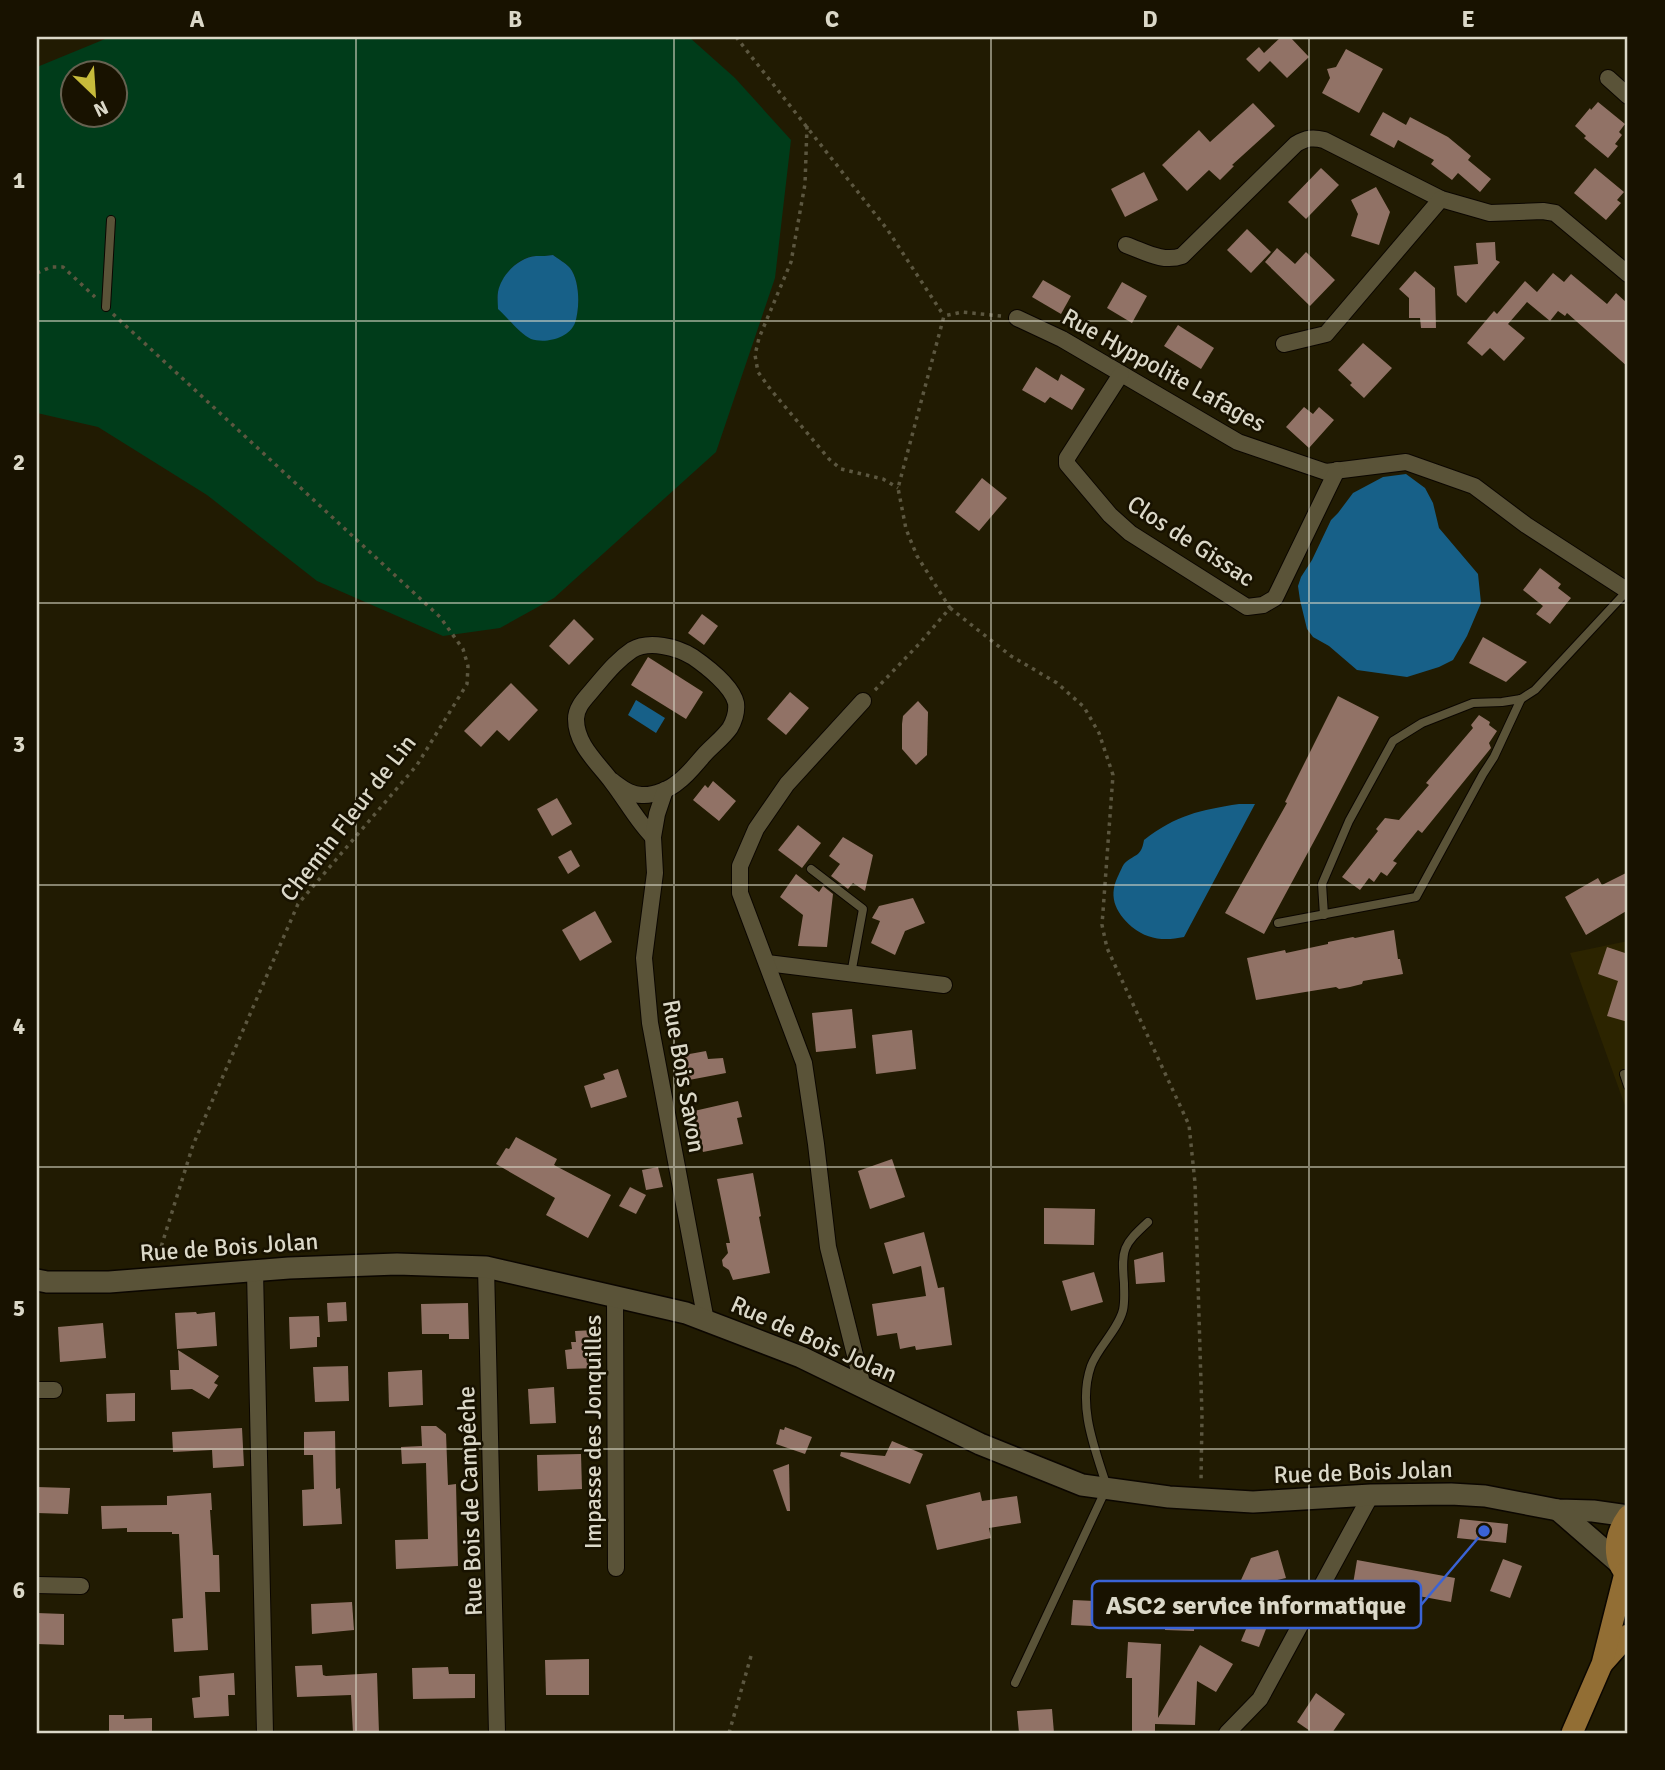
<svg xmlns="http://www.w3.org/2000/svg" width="1665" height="1770" font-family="Signika,sans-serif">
  <rect width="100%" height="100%" fill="#211b02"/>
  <path fill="#2c2400" d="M 1628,941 L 1628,1114 L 1570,953 Z"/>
  <path fill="#003c1a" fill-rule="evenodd" d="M 110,37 L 689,37 L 735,78 L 791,140 L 775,278 L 716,452 L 554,598 L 500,628 L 443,636 L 317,581 L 207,495 L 98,427 L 37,413 L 37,67 ZM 74,74 L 116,74 L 116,116 L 74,116 ZM 553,255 C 558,259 566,263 570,268 C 580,281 580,308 575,322 C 569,337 545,344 531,338 C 521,335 507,317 499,309 C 498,304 497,297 498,292 C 502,275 518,257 536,256 C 542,256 547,256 553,255 Z"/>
  <g fill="#176088">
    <path d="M 553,255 C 558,259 566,263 570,268 C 580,281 580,308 575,323 C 569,338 546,344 531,339 C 521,335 507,317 498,309 C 498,304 497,297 498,292 C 501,275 519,257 536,256 C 542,256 547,256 553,255 Z"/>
    <path d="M 1406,474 L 1425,488 L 1433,503 L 1439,528 L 1478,574 L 1481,603 L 1467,636 L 1453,660 L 1439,667 L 1407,677 L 1357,670 L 1329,646 L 1313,637 L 1307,629 L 1300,600 L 1298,586 L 1301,577 L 1312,560 L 1331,520 L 1338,513 L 1353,493 L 1383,477 Z"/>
    <path d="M 636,700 L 665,718 L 656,733 L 628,715 Z"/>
    <path d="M 1239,804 L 1255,804 L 1184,937 C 1165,941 1148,940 1132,927 C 1114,911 1108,895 1119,874 C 1120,872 1123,865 1124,864 C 1135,853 1141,858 1144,840 C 1176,815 1200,810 1239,804 Z"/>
  </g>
  <g fill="#917266">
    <path d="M 1281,37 L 1290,37 L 1309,57 L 1287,78 L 1270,61 L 1259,72 L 1246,59 L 1259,47 L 1264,53 Z"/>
    <path d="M 1346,49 L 1383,69 L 1359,113 L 1322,93 L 1330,78 L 1327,69 L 1336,67 Z"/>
    <path d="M 1598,102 L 1625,124 L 1619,132 L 1622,135 L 1615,144 L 1618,146 L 1608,158 L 1584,138 L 1586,136 L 1575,126 L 1590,108 L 1591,110 Z"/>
    <path d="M 1253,103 L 1275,126 L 1232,165 L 1234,166 L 1220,180 L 1209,170 L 1187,191 L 1162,165 L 1199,130 L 1210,142 Z"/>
    <path d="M 1383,112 L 1406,125 L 1410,117 L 1448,137 L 1471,156 L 1468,160 L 1491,179 L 1480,192 L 1458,173 L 1452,180 L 1431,164 L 1434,160 L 1398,140 L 1394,148 L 1370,135 Z"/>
    <path d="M 1321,168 L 1339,185 L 1306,219 L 1288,202 Z"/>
    <path d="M 1595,168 L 1624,192 L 1617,200 L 1621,203 L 1606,220 L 1574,193 Z"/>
    <path d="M 1144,172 L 1158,200 L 1125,217 L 1111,189 Z"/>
    <path d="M 1376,187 L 1390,212 L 1379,245 L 1351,236 L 1358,214 L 1351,200 Z"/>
    <path d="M 1247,229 L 1271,252 L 1251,273 L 1227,250 Z"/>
    <path d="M 1495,242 L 1496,260 L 1500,262 L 1466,303 L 1457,295 L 1454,266 L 1478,264 L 1476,243 Z"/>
    <path d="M 1277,248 L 1295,264 L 1306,252 L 1335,280 L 1310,306 L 1265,262 Z"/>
    <path d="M 1415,271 L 1435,288 L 1436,328 L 1421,328 L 1420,318 L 1409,318 L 1409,298 L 1399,289 Z"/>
    <path d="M 1553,273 L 1564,282 L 1571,274 L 1607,304 L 1616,293 L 1628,304 L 1628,367 L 1567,313 L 1565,316 L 1558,311 L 1550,321 L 1527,302 L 1508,324 L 1525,338 L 1504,361 L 1490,348 L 1482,356 L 1467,343 L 1494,311 L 1497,314 L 1525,281 L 1537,292 Z"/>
    <path d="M 1043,280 L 1071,296 L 1061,314 L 1032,297 Z"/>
    <path d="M 1122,282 L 1147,296 L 1132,323 L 1107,308 Z"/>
    <path d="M 1178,325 L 1214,348 L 1201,369 L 1164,346 Z"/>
    <path d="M 1363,343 L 1392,368 L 1364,398 L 1350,385 L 1352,383 L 1338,370 Z"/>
    <path d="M 1036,367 L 1058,381 L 1061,374 L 1085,389 L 1072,410 L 1050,397 L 1045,403 L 1022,390 Z"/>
    <path d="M 1304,407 L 1313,414 L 1319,407 L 1334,420 L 1309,448 L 1286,427 Z"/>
    <path d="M 982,478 L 1007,498 L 979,531 L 955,512 Z"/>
    <path d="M 1540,568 L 1561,584 L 1558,588 L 1571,598 L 1550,624 L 1536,614 L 1543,606 L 1523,590 Z"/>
    <path d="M 702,614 L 718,626 L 704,645 L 688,633 Z"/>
    <path d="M 574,619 L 594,639 L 569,665 L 549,646 Z"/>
    <path d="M 1483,637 L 1527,662 L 1506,682 L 1469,663 Z"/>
    <path d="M 648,657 L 703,692 L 686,719 L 631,685 Z"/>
    <path d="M 511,683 L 538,710 L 509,741 L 497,730 L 481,747 L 464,731 Z"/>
    <path d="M 790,692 L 809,708 L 786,735 L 767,719 Z"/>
    <path d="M 1338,696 L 1379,717 L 1319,832 L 1264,934 L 1225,913 L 1287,803 L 1285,802 Z"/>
    <path d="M 918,701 L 928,712 L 927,755 L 916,765 L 902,749 L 902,724 L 903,716 Z"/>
    <path d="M 1479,715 L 1490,722 L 1489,725 L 1497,731 L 1489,743 L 1491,748 L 1422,833 L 1418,830 L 1393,861 L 1397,863 L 1387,876 L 1381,872 L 1374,882 L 1369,878 L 1360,890 L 1342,877 L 1378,831 L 1376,829 L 1385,818 L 1399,820 L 1429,785 L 1426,783 L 1473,728 L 1471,725 Z"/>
    <path d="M 713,781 L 736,801 L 719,821 L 693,800 L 705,785 L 708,788 Z"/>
    <path d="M 557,798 L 572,824 L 552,836 L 537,809 Z"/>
    <path d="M 798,825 L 821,843 L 802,868 L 778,850 Z"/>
    <path d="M 843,837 L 873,855 L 865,891 L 853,883 L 848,889 L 831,876 L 840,864 L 829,856 Z"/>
    <path d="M 571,850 L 580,866 L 568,874 L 558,857 Z"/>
    <path d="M 1628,872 L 1628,910 L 1586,935 L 1565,897 L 1598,878 L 1602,885 Z"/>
    <path d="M 796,874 L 819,892 L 823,886 L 833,894 L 827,947 L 798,946 L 803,915 L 780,897 Z"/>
    <path d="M 913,898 L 925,923 L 905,931 L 895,955 L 871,943 L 880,921 L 872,918 L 879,906 Z"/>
    <path d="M 595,911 L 612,942 L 580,961 L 562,930 Z"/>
    <path d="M 1394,930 L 1398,959 L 1400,959 L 1403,974 L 1363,981 L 1362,984 L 1350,987 L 1339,989 L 1336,987 L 1256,1000 L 1247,958 L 1285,950 L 1286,953 L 1328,944 L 1328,942 L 1353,937 L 1355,938 Z"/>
    <path d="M 1607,947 L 1628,954 L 1628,1022 L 1607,1016 L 1618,981 L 1598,974 Z"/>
    <path d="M 852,1009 L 856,1048 L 816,1052 L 812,1013 Z"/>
    <path d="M 912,1030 L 916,1069 L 876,1074 L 872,1035 Z"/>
    <path d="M 706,1051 L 708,1059 L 723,1058 L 726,1073 L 689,1080 L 684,1055 Z"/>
    <path d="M 618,1069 L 627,1097 L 591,1108 L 584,1086 L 605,1079 L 603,1074 Z"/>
    <path d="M 738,1101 L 742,1117 L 737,1118 L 743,1144 L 703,1152 L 694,1111 Z"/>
    <path d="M 516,1137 L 557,1159 L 554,1165 L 611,1195 L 588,1238 L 546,1215 L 555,1198 L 496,1164 L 506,1148 L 509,1149 Z"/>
    <path d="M 892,1159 L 905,1197 L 870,1209 L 858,1171 Z"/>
    <path d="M 658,1167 L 663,1187 L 646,1190 L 642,1170 Z"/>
    <path d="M 753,1173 L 761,1216 L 759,1217 L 770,1273 L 733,1280 L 729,1270 L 723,1266 L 722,1260 L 728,1253 L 726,1243 L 730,1243 L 717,1179 Z"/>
    <path d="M 630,1187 L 646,1195 L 636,1214 L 619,1206 Z"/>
    <path d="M 1044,1208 L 1095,1209 L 1094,1245 L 1044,1244 Z"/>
    <path d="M 924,1232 L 938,1288 L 944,1287 L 952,1345 L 916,1350 L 915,1346 L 900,1349 L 897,1333 L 877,1336 L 872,1304 L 926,1296 L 921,1266 L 893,1274 L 884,1243 Z"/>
    <path d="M 1163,1252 L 1165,1282 L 1136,1284 L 1134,1260 Z"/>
    <path d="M 1094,1272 L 1103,1302 L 1071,1311 L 1062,1281 Z"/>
    <path d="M 346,1302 L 347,1321 L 328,1322 L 327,1303 Z"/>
    <path d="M 468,1303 L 469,1339 L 449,1339 L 449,1334 L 422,1334 L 421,1304 Z"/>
    <path d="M 196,1312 L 197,1314 L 215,1312 L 217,1346 L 177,1349 L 175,1313 Z"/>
    <path d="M 319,1316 L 320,1337 L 317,1337 L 317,1347 L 290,1349 L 289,1317 Z"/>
    <path d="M 103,1323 L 106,1358 L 60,1362 L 58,1327 Z"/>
    <path d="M 595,1330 L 597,1368 L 567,1369 L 565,1350 L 572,1349 L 571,1342 L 576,1342 L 575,1331 Z"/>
    <path d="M 178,1350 L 219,1376 L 214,1383 L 218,1385 L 209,1399 L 192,1389 L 171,1390 L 170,1370 L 179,1370 Z"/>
    <path d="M 348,1366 L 349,1401 L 315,1402 L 313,1367 Z"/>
    <path d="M 422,1370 L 423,1405 L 389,1407 L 388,1372 Z"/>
    <path d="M 554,1387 L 556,1423 L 530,1424 L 528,1389 Z"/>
    <path d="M 135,1393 L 135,1421 L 107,1422 L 106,1394 Z"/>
    <path d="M 421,1426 L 436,1426 L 446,1434 L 448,1485 L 456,1484 L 458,1566 L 396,1569 L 395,1540 L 428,1539 L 426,1463 L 402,1464 L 401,1447 L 422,1446 Z"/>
    <path d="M 785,1427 L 812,1437 L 805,1454 L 776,1444 L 780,1429 L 784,1430 Z"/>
    <path d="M 242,1428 L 244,1466 L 213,1468 L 212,1450 L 173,1452 L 172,1432 Z"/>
    <path d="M 335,1431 L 336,1489 L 340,1488 L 342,1524 L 303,1526 L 302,1490 L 314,1489 L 313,1455 L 304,1455 L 304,1432 Z"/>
    <path d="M 892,1441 L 923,1454 L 910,1484 L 840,1456 L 841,1452 L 885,1456 Z"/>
    <path d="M 581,1454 L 582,1489 L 538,1491 L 537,1455 Z"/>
    <path d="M 789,1464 L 790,1511 L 787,1511 L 773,1470 Z"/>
    <path d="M 37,1487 L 70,1488 L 68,1514 L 37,1513 Z"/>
    <path d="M 980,1492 L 982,1501 L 1017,1496 L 1021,1523 L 989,1528 L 991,1538 L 937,1550 L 926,1505 Z"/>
    <path d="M 211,1493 L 212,1510 L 210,1510 L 213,1555 L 219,1555 L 220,1592 L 205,1592 L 208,1650 L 174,1652 L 172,1619 L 183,1618 L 179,1534 L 172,1534 L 172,1532 L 127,1532 L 127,1528 L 102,1529 L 101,1506 L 167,1505 L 167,1496 Z"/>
    <path d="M 1460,1519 L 1508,1524 L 1506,1543 L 1457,1538 Z"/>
    <path d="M 1278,1550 L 1286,1578 L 1273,1581 L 1269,1593 L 1271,1600 L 1244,1611 L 1236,1591 L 1251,1558 Z"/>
    <path d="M 1503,1559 L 1522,1566 L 1510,1598 L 1490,1591 Z"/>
    <path d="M 1357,1560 L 1455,1578 L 1451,1602 L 1353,1584 Z"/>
    <path d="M 1166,1594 L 1195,1595 L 1194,1631 L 1165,1630 Z"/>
    <path d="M 1073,1600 L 1137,1603 L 1135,1628 L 1071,1625 Z"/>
    <path d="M 352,1602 L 354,1630 L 312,1634 L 311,1604 Z"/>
    <path d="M 37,1613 L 64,1614 L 64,1645 L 37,1644 Z"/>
    <path d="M 1249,1622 L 1266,1629 L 1259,1647 L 1241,1641 Z"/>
    <path d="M 1128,1642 L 1161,1644 L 1158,1718 L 1200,1645 L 1233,1664 L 1216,1692 L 1197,1681 L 1195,1725 L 1155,1724 L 1155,1733 L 1132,1733 L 1132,1678 L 1126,1678 Z"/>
    <path d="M 589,1659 L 589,1695 L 546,1695 L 545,1660 Z"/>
    <path d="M 322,1665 L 323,1675 L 326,1676 L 377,1673 L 379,1733 L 353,1733 L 351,1695 L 297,1697 L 295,1666 Z"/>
    <path d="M 448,1667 L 449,1674 L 475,1674 L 475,1698 L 413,1699 L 412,1668 Z"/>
    <path d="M 234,1673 L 235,1695 L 228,1695 L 229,1716 L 194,1718 L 192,1698 L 200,1697 L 199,1676 Z"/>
    <path d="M 1316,1693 L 1345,1714 L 1332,1733 L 1313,1733 L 1297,1722 Z"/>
    <path d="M 1052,1709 L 1054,1733 L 1019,1733 L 1017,1711 Z"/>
    <path d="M 109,1715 L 124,1715 L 124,1719 L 152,1718 L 152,1733 L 109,1733 Z"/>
  </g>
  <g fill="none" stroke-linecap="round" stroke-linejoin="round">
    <defs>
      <g id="lane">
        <path d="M 106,307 L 111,220"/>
        <path d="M 811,869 L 863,909 L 851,974"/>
        <path d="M 1324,915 L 1322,884 L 1349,821 L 1393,741 L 1422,723 L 1473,703 L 1502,702 L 1521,699 L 1535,690 L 1628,590"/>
        <path d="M 1278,923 L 1416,897 L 1483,774 L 1494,757 L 1521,699"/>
        <path d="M 1624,1074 L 1628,1086"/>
        <path d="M 1015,1683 L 1107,1487 C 1095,1449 1077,1406 1091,1366 C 1098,1347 1118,1330 1123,1310 C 1125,1301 1124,1292 1124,1283 C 1121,1249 1123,1245 1148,1222"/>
      </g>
      <g id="street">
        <path d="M 1608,78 L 1628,96"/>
        <path d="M 1126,245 C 1144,251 1162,263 1182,256 L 1296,144 C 1306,138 1313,137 1324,140 L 1441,199 L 1490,213 L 1543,211 L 1555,213 L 1628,274"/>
        <path d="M 1017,318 L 1062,339 L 1238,442 L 1326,472 L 1406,462 L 1474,486 L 1526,525 L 1628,591"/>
        <path d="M 1284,344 L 1326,334 L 1441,199"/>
        <path d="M 1121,374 L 1067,458 L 1067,464 L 1110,515 L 1130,533 L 1247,607 L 1263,605 L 1275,598 L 1337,470"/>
        <path d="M 611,780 C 622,788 631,796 644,795 C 655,795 670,789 678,782 C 688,775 696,764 704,755 C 712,746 723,738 730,728 C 734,721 737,711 736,703 C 732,686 706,666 693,657 C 677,647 649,640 632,650 C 617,660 606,674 594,688 C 587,697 576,706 576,719 C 576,745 598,763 612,782 C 626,800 637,821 653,837"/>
        <path d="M 665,790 L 657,814 L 653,837 L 655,873 L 644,958 L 650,1023 L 706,1321"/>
        <path d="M 767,963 L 944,985"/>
        <path d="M 486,1267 L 497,1733"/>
        <path d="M 255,1271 L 265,1733"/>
        <path d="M 615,1297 L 616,1568"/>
        <path d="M 863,1387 L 828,1247 L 816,1144 L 804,1063 L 740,893 L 740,866 L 756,829 L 787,784 L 863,701"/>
        <path d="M 37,1390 L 54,1390"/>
        <path d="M 37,1585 L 81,1586"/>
        <path d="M 1227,1733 L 1260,1699 L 1371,1495"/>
      </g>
      <g id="secondary">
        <path d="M 37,1280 L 47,1282 L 109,1282 L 289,1268 L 397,1264 L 486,1267 L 686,1313 L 801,1357 L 980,1444 L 1082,1485 L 1169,1497 L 1253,1502 L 1371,1495 L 1451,1494 L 1485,1496 L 1558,1510 L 1593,1511 L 1628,1516"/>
        <path d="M 1558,1510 L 1619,1563"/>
      </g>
      <g id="primary">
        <path d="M 1628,1516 C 1614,1535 1611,1559 1628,1576"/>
        <path d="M 1603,1663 L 1628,1635"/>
        <path d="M 1572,1733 L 1602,1664 L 1625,1573"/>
      </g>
    </defs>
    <use href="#lane" stroke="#0b0600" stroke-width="10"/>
    <use href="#street" stroke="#0b0600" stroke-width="18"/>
    <use href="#secondary" stroke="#0b0600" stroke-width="24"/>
    <use href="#primary" stroke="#0b0600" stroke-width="24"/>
    <g stroke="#5c5740" stroke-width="3.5" stroke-dasharray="3.5 5" stroke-linecap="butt">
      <path d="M 736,37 L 887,229 L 944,316"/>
      <path d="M 807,126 L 805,184 L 791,262 L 759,338 L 755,355 L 758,372 L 771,390 L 829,459 L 841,469 L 883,479 L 898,488"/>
      <path d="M 37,273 L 51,267 L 63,267 L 95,297"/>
      <path d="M 113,314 L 440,617 L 463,649 L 468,666 L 467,684 L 417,765 L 298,904 L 193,1145 L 157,1260"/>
      <path d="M 950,608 L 1011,656 L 1057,683 L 1084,707 L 1099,733 L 1113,775 L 1102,925 L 1107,948 L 1189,1125 L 1195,1183 L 1202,1416 L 1201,1481"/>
      <path d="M 875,690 L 919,644 L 950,608 L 917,556 L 906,529 L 898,488 L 944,316 L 962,312 L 1001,316"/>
      <path d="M 729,1733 L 751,1656"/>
    </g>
    <use href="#lane" stroke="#5a5338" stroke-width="8"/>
    <use href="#street" stroke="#5a5338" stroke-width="16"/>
    <use href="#secondary" stroke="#5a5338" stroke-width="21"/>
    <use href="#primary" stroke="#926e34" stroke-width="21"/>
  </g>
  <path fill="none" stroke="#dbd8c8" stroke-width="2" stroke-opacity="0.55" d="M 356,37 L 356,1733M 674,37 L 674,1733M 991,37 L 991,1733M 1309,37 L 1309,1733M 37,321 L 1628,321M 37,603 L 1628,603M 37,885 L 1628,885M 37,1167 L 1628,1167M 37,1449 L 1628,1449"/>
  <g text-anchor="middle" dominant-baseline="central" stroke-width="5" stroke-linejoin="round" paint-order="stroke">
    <g font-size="24" fill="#dbd8c8" stroke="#181200">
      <text transform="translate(1164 370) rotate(29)">Rue Hyppolite Lafages</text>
      <text transform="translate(1191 541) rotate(33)">Clos de Gissac</text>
      <text transform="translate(348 818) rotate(-52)">Chemin Fleur de Lin</text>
      <text transform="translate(684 1076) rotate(80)">Rue Bois Savon</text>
      <text transform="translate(229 1247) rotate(-4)">Rue de Bois Jolan</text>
      <text transform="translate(814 1339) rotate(24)">Rue de Bois Jolan</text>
      <text transform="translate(593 1432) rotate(-90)">Impasse des Jonquilles</text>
      <text transform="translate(1363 1472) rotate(-2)">Rue de Bois Jolan</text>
      <text transform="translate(470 1501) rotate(-92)">Rue Bois de Campêche</text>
    </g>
  </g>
  <path fill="none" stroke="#3a63d6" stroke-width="2.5" d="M1484 1531L1421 1605"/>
  <circle fill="#3a63d6" stroke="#181200" stroke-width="2.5" cx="1484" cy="1531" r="7"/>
  <rect fill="#181200" stroke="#3a63d6" stroke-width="2.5" x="1092" y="1581" width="329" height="47" rx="7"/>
  <g font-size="26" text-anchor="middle" font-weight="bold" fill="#dbd8c8">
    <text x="1256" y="1614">ASC2 service informatique</text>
  </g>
  <rect width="1665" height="1770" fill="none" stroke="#181200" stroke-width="77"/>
  <g transform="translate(94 94) rotate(155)"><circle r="33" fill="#181200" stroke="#666150" stroke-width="2"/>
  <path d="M0-5L12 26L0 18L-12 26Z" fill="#c7bb3b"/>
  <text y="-10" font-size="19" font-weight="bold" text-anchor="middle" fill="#dbd8c8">N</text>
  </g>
  <rect x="38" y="38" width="1588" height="1694" fill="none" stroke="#dbd8c8" stroke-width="2.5"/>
  <g font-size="23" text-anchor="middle" font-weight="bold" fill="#dbd8c8">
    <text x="197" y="27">A</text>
    <text x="515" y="27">B</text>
    <text x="832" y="27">C</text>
    <text x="1150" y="27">D</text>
    <text x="1468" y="27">E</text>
    <text x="19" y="188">1</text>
    <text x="19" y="470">2</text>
    <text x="19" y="752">3</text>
    <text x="19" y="1034">4</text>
    <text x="19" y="1316">5</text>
    <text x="19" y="1598">6</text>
  </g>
</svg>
